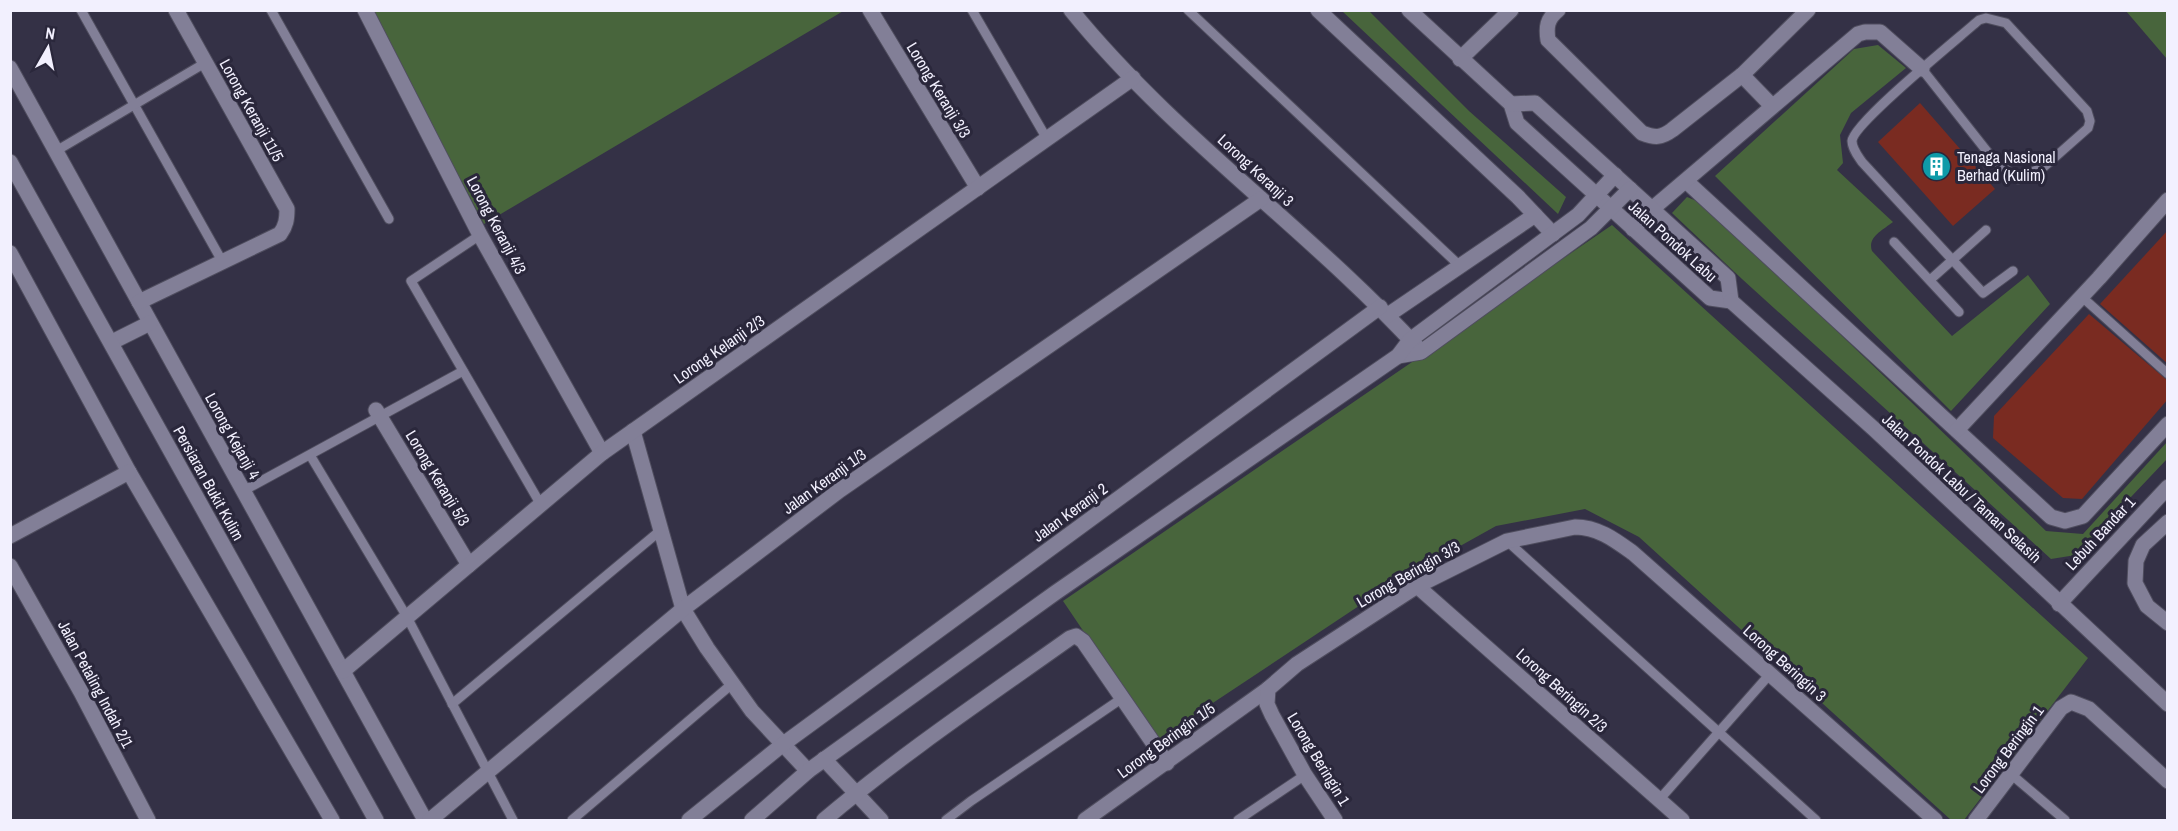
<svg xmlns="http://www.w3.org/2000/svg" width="2178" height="831" font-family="'Archivo Narrow',sans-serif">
  <rect width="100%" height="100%" fill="#343146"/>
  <g fill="#48653c">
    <path d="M 845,10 L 484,224 L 371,11 Z"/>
    <path d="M 1342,11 L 1369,11 L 1469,111 L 1566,197 L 1558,214 Z"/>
    <path d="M 2126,11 L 2167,11 L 2167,59 Z"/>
    <path d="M 1878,45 L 1906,68 L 1851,113 L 1840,135 L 1843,163 L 1837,170 L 1893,222 C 1883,230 1867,237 1872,251 L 1952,336 L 2028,275 L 2050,304 L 1951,411 L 1715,176 L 1854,49 Z"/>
    <path d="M 1687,197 L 1704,204 L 2046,531 L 2083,534 L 2167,442 L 2167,459 L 2076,555 L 2051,559 L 1742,279 L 1672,213 Z"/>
    <path d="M 1612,225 L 2088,658 L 1964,820 L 1951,820 L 1639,537 L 1585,509 L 1496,526 L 1392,584 L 1157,740 L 1063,601 Z"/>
  </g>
  <g fill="#7a2b21">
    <path d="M 1920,103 L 1995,189 L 1953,226 L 1878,142 Z"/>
    <path d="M 2168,230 L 2168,364 L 2100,304 Z"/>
    <path d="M 2089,314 L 2168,381 L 2168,399 L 2082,499 L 2063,498 L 1993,438 L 1994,416 Z"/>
  </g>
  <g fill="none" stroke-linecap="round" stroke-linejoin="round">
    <defs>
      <g id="lane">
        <path d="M 81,10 L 222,261"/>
        <path d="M 271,10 L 389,219"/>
        <path d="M 972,10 L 1047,139"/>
        <path d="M 1188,10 L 1460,266"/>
        <path d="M 1922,69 L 1993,159 L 2018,179 L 2045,166 L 2088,128 L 2090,121 L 2087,111 L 2006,23 L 1986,18 L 1979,20 C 1960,37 1853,123 1852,141 C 1852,149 1858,156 1862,162 L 1983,293 L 2013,271"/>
        <path d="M 56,151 L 205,63"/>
        <path d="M 480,235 L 411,281 L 541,505"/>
        <path d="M 1894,242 L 1959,312"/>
        <path d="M 1930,280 L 1986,230"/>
        <path d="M 2082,297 L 2168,374"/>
        <path d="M 310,455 L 407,617 L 513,820"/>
        <path d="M 243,491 L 463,371"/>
        <path d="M 1507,541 L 1816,820"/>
        <path d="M 452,704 L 661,530"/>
        <path d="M 2012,775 L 2065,820"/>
        <path d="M 1659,800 L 1770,674"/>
        <path d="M 572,820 L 732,684"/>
        <path d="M 946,820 L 971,801 L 1121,699"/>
        <path d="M 1238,820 L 1305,775"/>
      </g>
      <g id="street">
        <path d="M 365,10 L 480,235 L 602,453"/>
        <path d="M 870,10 L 978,188"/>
        <path d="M 1071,10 C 1173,136 1310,230 1419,349"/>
        <path d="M 1318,10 L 1518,197 L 1553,234"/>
        <path d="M 1558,10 C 1547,19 1546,27 1548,40 L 1642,133 C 1655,138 1661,138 1672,130 L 1742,75 L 1808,10"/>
        <path d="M 1460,59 L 1511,10"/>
        <path d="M 10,68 L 425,820"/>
        <path d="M 1742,75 L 1772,106"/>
        <path d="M 1686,181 L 2051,517 L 2065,521 L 2083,516 L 2168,424"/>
        <path d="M 1633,229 L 1652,209 L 1858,34 L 1865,32 L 1880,32 L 1922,69"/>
        <path d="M 10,253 L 129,472 L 332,820"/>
        <path d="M 139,302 L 280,234 C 286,226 287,219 287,209 L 176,10"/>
        <path d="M 1388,315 L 1535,215"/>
        <path d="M 112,342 L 150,323"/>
        <path d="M 376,410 L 469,565"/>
        <path d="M 1957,430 L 2099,278 L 2168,200"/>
        <path d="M 633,431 L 683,609 L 707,648 L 752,711 L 808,771"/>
        <path d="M 2168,522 L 2143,545 L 2136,561 L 2135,583 L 2147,606 L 2168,623"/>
        <path d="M 10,536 L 129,472"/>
        <path d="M 10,566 L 81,692 L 148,820"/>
        <path d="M 1417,586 L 1682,820"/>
        <path d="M 2059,604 L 2168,487"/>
        <path d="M 343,671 L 602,453 L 1133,78"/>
        <path d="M 824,759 L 881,820"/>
        <path d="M 430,820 L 683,609 L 840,490 L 1261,199"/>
        <path d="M 689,820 L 782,745 L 1380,307"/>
        <path d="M 824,820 C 902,754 987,697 1070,638 L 1076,636 L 1083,641 L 1167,763"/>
        <path d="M 1085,820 L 1268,689"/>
        <path d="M 1335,820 L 1305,775 L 1272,715 L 1267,704 L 1268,689 L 1297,664 L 1417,586 L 1507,541 L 1575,527 C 1598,527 1615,540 1633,553 L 1935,820"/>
        <path d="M 1976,820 L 2061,708 L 2071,702 L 2089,709 L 2168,781"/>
      </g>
      <g id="secondary">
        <path d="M 1409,10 L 1511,104 L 1517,123 L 1710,298 L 1731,301"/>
        <path d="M 1511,104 L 1535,103 L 1728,278 L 1731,301"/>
        <path d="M 10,162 L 376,820"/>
        <path d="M 1731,301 L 1874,429 L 2168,704"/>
        <path d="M 1398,356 L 1421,352 L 1591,228 L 1630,189"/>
        <path d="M 752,820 L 808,771 L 1055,593 L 1398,356 L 1410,340 L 1578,215 L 1615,175"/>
      </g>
    </defs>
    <use href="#lane" stroke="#4f4d5e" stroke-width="11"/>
    <use href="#street" stroke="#4f4d5e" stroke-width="17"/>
    <use href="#secondary" stroke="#4f4d5e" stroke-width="17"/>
    <use href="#lane" stroke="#827f97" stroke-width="9"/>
    <use href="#street" stroke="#827f97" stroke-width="15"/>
    <use href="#secondary" stroke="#827f97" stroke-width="15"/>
  </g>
  <defs>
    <symbol id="building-disc" viewBox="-11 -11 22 22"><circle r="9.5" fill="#0f9aa8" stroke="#2a273b"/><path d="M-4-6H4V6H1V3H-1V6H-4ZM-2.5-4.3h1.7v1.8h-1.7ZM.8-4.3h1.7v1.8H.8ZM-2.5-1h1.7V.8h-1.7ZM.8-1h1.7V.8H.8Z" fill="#fff"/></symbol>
  </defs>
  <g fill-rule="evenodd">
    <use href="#building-disc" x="1920" y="150" width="33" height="33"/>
  </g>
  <g text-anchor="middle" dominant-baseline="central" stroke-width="6" stroke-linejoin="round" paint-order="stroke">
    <g font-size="16" fill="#f2f0fe" stroke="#2a273b">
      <text transform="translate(939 90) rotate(59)">Lorong Keranji 3/3</text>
      <text transform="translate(252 110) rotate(61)">Lorong Keranji 11/5</text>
      <text transform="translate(1256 170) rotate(43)">Lorong Keranji 3</text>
      <text transform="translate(497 225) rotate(62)">Lorong Keranji 4/3</text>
      <text transform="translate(1673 241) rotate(42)">Jalan Pondok Labu</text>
      <text transform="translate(719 349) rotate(-35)">Lorong Kelanji 2/3</text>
      <text transform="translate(233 436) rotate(61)">Lorong Kejanji 4</text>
      <text transform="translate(438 478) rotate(59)">Lorong Keranji 5/3</text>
      <text transform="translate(824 481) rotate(-36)">Jalan Keranji 1/3</text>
      <text transform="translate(209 483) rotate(61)">Persiaran Bukit Kulim</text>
      <text transform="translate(1962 488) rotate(43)">Jalan Pondok Labu / Taman Selasih</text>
      <text transform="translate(1070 512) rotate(-36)">Jalan Keranji 2</text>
      <text transform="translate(2100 533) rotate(-47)">Lebuh Bandar 1</text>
      <text transform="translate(1408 574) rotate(-30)">Lorong Beringin 3/3</text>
      <text transform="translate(1785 663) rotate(42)">Lorong Beringin 3</text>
      <text transform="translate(96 684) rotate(62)">Jalan Petaling Indah 2/1</text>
      <text transform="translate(1562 690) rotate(42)">Lorong Beringin 2/3</text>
      <text transform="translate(1166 740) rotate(-36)">Lorong Beringin 1/5</text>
      <text transform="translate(2008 749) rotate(-53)">Lorong Beringin 1</text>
      <text transform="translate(1319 759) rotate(59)">Lorong Beringin 1</text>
    </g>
    <g font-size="16" fill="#f2f0fe" stroke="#2a273b" text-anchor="start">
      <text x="1957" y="157">Tenaga Nasional<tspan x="1957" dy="18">Berhad (Kulim)</tspan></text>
    </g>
  </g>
  <rect width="2178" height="831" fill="none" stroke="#f2f0fe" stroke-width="24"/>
  <g transform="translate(48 48) rotate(9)" stroke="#2a273b" stroke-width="4.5" paint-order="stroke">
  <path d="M0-4.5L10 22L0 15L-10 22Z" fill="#f2f0fe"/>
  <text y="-9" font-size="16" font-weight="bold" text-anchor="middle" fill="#f2f0fe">N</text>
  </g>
</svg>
